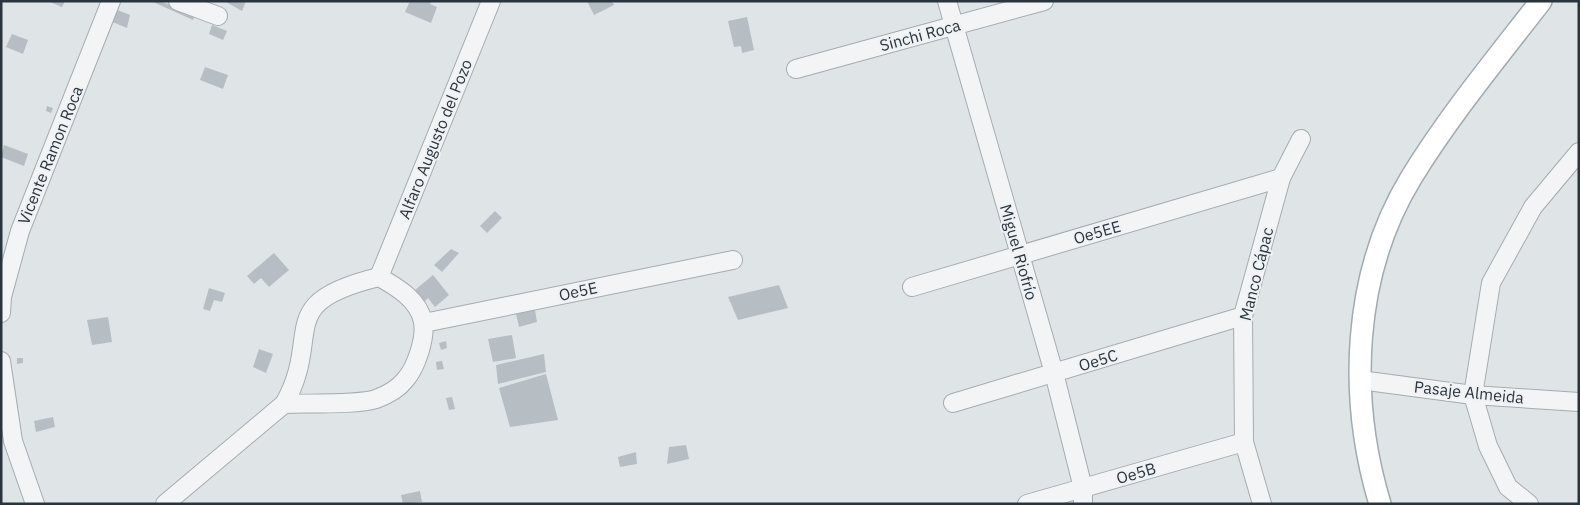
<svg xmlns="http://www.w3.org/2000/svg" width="1580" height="505" font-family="'IBM Plex Sans',sans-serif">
  <rect width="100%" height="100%" fill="#dfe4e7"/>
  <g fill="#b7bec3">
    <path d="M 48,1 L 65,1 L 62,7 Z"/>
    <path d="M 151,1 L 160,1 L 195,15 L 193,20 Z"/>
    <path d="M 224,1 L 246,1 L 242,11 Z"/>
    <path d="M 410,1 L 431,1 L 430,4 L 437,7 L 431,23 L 405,12 Z"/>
    <path d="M 587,1 L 612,1 L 614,5 L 594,15 Z"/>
    <path d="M 115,9 L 130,15 L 127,28 L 110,21 Z"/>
    <path d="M 747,17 L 754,50 L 742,53 L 741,46 L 734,47 L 728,21 Z"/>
    <path d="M 212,25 L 227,31 L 223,40 L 209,34 Z"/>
    <path d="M 12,34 L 28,40 L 23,54 L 6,47 Z"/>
    <path d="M 205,67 L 228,75 L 223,89 L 200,80 Z"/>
    <path d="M 47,106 L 53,108 L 51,113 L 46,111 Z"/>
    <path d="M 4,145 L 28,154 L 24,166 L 1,157 Z"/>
    <path d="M 495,211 L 502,218 L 487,233 L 480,226 Z"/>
    <path d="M 451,249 L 459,253 L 442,272 L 434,265 Z"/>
    <path d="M 274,253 L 289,270 L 269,287 L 261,278 L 254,284 L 247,276 Z"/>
    <path d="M 433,275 L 449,295 L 435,307 L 428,298 L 424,302 L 415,290 Z"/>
    <path d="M 779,285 L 788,308 L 738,320 L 728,297 Z"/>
    <path d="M 209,288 L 225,293 L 222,302 L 214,300 L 210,311 L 203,309 Z"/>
    <path d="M 535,310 L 537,322 L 519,327 L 516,314 Z"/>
    <path d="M 108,317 L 112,342 L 92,345 L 87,320 Z"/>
    <path d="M 512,335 L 516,358 L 493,362 L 488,339 Z"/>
    <path d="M 446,341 L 447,348 L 441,350 L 439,343 Z"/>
    <path d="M 259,349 L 273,354 L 266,373 L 253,367 Z"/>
    <path d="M 544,354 L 546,372 L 498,384 L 496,365 Z"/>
    <path d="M 17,358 L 23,358 L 23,363 L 17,364 Z"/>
    <path d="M 442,361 L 444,369 L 437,370 L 436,362 Z"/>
    <path d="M 546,374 L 558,420 L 510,427 L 499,388 Z"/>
    <path d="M 452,397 L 455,409 L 449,410 L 446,398 Z"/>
    <path d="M 53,417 L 55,427 L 36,432 L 34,421 Z"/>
    <path d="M 686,445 L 689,459 L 667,464 L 669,447 Z"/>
    <path d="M 636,452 L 637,464 L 620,467 L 618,457 Z"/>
    <path d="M 420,491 L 422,502 L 403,504 L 401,495 Z"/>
  </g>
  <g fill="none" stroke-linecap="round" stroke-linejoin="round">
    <defs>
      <g id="minor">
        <path d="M 178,1 L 218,16"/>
        <path d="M 947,1 L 1054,373 L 1083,488 L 1083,504"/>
        <path d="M 796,69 L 1044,1"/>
        <path d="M 379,277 L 491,1"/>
        <path d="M 912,287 L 1281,178"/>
        <path d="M 1,313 L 2,297 L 20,231 L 111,1"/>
        <path d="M 424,323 L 733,260"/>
        <path d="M 1,361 L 13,441 L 35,504"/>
        <path d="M 1360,380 L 1473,395 L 1579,402"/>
        <path d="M 953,403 L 1243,316"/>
        <path d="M 165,504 L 284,404 C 324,334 271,303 379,277 C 397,287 419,300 423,322 C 426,338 416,368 405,380 C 398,389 387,395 376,399 C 358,405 306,403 284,404"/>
        <path d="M 1027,504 L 1244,442"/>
        <path d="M 1262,504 L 1244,442 L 1243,316 L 1281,178 L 1301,139"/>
        <path d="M 1529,504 L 1508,487 L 1488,446 L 1473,395 L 1491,283 L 1533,207 L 1579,152"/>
      </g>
      <path id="major" d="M 1380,504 C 1348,398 1352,275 1411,178 C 1449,116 1496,59 1541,1"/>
    </defs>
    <use href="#minor" stroke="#a5acb0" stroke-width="20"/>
    <use href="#major" stroke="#a0aab1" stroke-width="24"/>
    <use href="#minor" stroke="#f2f4f6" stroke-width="18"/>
    <use href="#major" stroke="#fff" stroke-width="21"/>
  </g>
  <g text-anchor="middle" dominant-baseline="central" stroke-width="4" stroke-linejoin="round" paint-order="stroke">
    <g font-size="16" fill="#2a343c" stroke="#eff2f5">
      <text transform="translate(920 35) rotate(-15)">Sinchi Roca</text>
      <text transform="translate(435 139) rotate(-68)">Alfaro Augusto del Pozo</text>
      <text transform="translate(50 155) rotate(-68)">Vicente Ramon Roca</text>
      <text transform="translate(1097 232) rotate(-16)">Oe5EE</text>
      <text transform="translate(1019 252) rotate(74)">Miguel Riofrío</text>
      <text transform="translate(1256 274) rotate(-76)">Manco Cápac</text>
      <text transform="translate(578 291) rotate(-12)">Oe5E</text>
      <text transform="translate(1098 360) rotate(-17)">Oe5C</text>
      <text transform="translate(1469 392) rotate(6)">Pasaje Almeida</text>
      <text transform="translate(1136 473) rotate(-16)">Oe5B</text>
    </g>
  </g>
  <rect width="1580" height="505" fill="none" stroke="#2a343c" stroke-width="5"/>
</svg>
